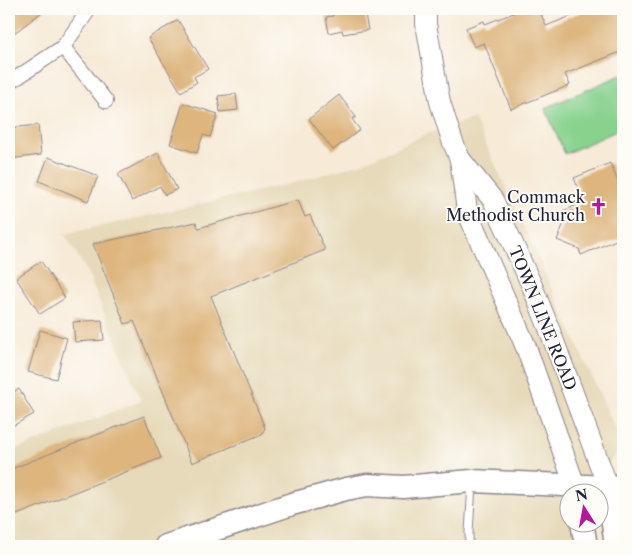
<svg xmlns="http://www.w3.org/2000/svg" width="632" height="555" font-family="'Libre Caslon Text',serif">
  <rect width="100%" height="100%" fill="#fdfcf7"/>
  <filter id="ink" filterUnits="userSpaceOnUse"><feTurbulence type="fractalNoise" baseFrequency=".02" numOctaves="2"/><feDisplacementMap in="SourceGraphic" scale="10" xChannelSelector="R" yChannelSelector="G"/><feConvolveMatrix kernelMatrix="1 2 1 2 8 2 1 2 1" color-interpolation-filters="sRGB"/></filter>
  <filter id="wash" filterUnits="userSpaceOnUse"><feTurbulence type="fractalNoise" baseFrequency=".0096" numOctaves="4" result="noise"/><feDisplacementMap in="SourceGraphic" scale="20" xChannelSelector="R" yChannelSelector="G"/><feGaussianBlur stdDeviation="1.12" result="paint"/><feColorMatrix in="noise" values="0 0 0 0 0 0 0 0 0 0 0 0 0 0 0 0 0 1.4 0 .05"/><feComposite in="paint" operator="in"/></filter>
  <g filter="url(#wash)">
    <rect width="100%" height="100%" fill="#f7ebd8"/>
    <path fill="#e7daba" d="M 474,118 L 623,445 L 586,492 L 570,492 L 570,522 L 580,523 L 583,546 L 9,546 L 9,452 L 141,401 L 87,272 L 65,234 L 290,184 L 362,163 L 424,135 Z"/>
    <path fill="#88d28e" stroke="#557a64" d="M 623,74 L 623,128 L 565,154 L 545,108 Z"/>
    <g id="blocks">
      <g fill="#ddb57d">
        <path d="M 9,9 L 46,9 L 9,37 Z"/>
        <path d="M 332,9 L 364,9 L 368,30 L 343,34 L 342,30 L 329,33 L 326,17 L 333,16 Z"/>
        <path d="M 524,9 L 539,9 L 546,26 L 589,9 L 623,9 L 623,51 L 565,74 L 570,85 L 511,109 L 484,43 L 474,47 L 466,28 L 484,21 L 485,24 Z"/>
        <path d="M 178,20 L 208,69 L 194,77 L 197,82 L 181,92 L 148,38 Z"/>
        <path d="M 236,94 L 238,110 L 220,112 L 218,96 Z"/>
        <path d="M 339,95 L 356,117 L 352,119 L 360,130 L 333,150 L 309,119 Z"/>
        <path d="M 183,103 L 218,114 L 210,137 L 203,135 L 197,153 L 170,144 Z"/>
        <path d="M 38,125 L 41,155 L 10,159 L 10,156 L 9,156 L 9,128 Z"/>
        <path d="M 158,153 L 177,189 L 165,195 L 160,186 L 132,201 L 118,174 Z"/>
        <path d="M 48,157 L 98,176 L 88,201 L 39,181 Z"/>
        <path d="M 610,163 L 623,193 L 623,237 L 581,255 L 579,249 L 557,240 L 566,218 L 563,211 L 584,202 L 574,178 Z"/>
        <path d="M 298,200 L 305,217 L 310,215 L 325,250 L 211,296 L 265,428 L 262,434 L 192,463 L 134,321 L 125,324 L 93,244 L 196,222 L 198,228 Z"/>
        <path d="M 41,261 L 65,298 L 40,314 L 16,278 Z"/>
        <path d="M 102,320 L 104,340 L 75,342 L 73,322 Z"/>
        <path d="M 40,330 L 67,338 L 56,379 L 28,372 Z"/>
        <path d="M 19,389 L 34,414 L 9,428 L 9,394 Z"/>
        <path d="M 144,416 L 161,458 L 9,518 L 9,470 Z"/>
      </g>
    </g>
  </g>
  <g filter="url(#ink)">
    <use href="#blocks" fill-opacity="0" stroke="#8c868a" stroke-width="1"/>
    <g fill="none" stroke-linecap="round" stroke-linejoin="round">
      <defs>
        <path id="lane" d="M 469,546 L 469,532 L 472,484"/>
        <g id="street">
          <path d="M 63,47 L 106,101"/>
          <path d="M 9,81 L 18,77 L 63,47 L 86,14 L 88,9"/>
        </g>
        <g id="secondary">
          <path d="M 426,9 L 426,24 L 440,102 L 452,140 L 460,159 L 467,211 L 526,347 L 575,486"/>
          <path d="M 460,159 L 493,200 L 533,288 L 550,331 L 608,487"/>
        </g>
        <g id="primary">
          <path d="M 608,487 L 616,546"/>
          <path d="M 582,522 L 586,546"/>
          <path d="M 166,546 L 292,504 L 346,489 L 367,485 L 403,487 L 472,481 L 608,487 L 623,492"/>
        </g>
      </defs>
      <use href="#lane" stroke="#8c868a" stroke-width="9"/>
      <use href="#street" stroke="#8c868a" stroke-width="16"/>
      <use href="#secondary" stroke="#8c868a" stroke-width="22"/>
      <use href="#primary" stroke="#8c868a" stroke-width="25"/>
      <use href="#lane" stroke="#fff" stroke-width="7"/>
      <use href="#street" stroke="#fff" stroke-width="14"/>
      <use href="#secondary" stroke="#fff" stroke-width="20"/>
      <use href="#primary" stroke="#fff" stroke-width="22"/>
    </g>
  </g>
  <defs>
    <symbol id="church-bare" viewBox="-9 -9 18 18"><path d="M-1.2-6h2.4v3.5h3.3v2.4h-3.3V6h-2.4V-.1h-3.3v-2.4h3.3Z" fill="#b5179e" stroke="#fdfcf7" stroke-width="2.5" paint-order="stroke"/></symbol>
  </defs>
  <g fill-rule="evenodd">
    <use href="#church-bare" x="586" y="194" width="25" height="25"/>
  </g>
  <g text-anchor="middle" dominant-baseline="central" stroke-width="4" stroke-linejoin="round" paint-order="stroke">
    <g font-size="16" fill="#22223b" stroke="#fdfcf7" text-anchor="end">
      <text x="585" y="197">Commack<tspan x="585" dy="18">Methodist Church</tspan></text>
    </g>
    <g font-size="16" fill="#22223b" stroke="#fdfcf7">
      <text transform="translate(543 318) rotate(68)">TOWN LINE ROAD</text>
    </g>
  </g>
  <rect width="632" height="555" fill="none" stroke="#fdfcf7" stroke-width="30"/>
  <g transform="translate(584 508) rotate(349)"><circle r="24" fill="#fdfcf7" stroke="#a5a5ac"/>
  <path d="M0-4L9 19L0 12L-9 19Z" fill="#b5179e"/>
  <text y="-8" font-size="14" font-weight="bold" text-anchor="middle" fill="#22223b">N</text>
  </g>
</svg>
